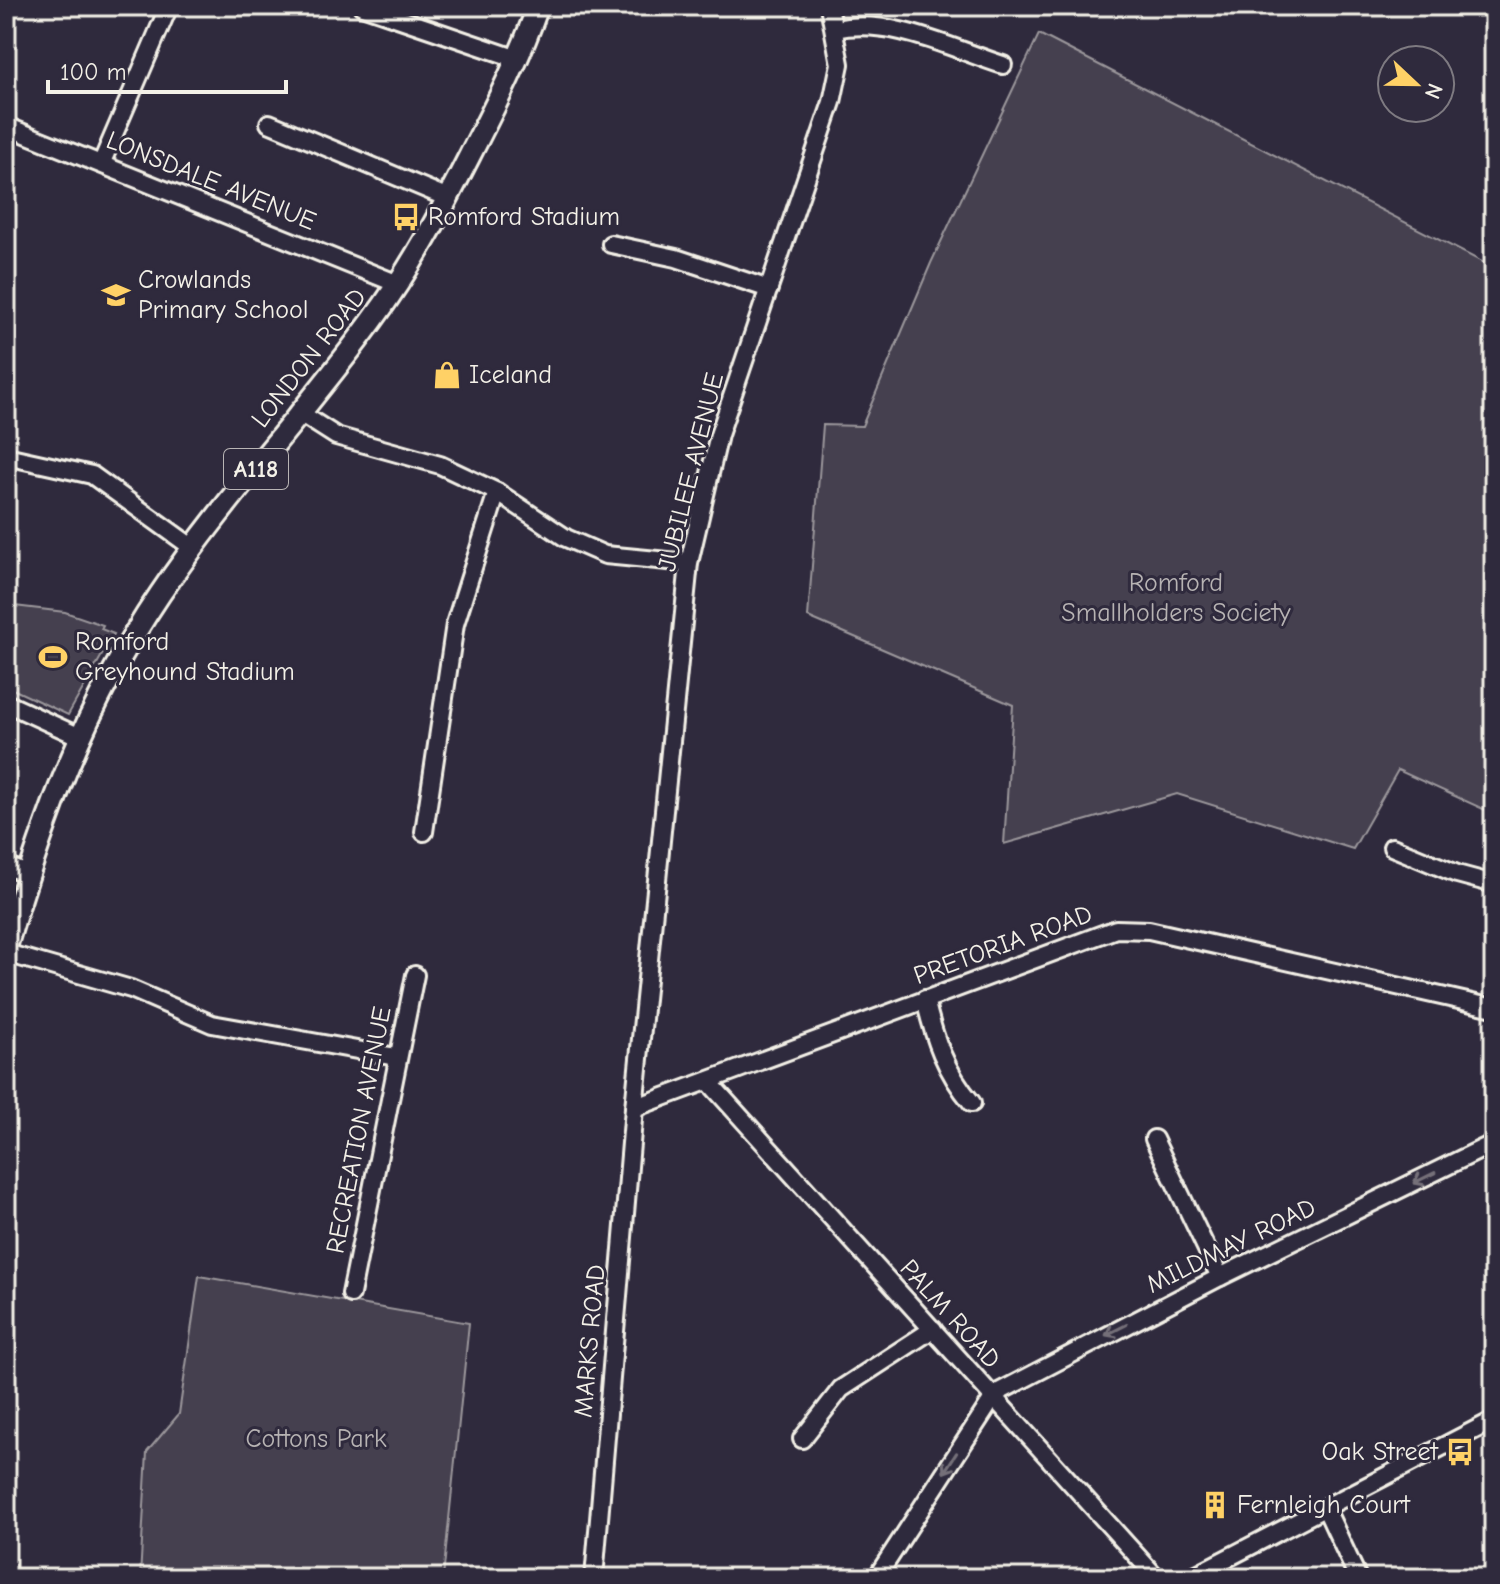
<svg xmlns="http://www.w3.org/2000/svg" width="1500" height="1584" font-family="'Comic Neue',sans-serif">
  <rect width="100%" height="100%" fill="#2f2a3d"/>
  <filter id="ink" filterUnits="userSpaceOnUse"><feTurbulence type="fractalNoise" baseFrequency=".0125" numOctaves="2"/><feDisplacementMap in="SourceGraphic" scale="16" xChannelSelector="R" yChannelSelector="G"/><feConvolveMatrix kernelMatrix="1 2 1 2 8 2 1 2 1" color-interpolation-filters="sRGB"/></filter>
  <g filter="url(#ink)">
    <g fill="#454050" stroke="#9c989c" stroke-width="2">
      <path d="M 1039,34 L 1494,268 L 1494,814 L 1398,770 L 1353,849 L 1177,794 L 1004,844 L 1013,705 L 808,617 L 823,425 L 862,426 L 931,263 Z"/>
      <path d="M 6,605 L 65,612 L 103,625 L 101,629 L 114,634 L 68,715 L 6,686 Z"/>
      <path d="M 199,1276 L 469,1323 L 443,1578 L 140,1578 L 147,1452 L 179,1414 Z"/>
    </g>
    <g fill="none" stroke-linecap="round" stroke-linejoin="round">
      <defs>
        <g id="minor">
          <path d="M 362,6 L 518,59"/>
          <path d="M 835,29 C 891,17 950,48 1003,65"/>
          <path d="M 269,123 L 448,198"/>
          <path d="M 6,126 L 398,284"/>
          <path d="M 102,162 L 169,6"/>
          <path d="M 611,244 L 676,258 L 769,289"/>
          <path d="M 300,413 L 336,436 L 440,465 L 497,492 L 566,538 L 605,555 L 689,563"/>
          <path d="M 6,456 L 92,475 L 193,548"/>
          <path d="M 6,703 L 78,736"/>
          <path d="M 424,832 L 455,624 L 497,492"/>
          <path d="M 1392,847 L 1457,874 L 1494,884"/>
          <path d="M 6,866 L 28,874"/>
          <path d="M 6,953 L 131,989 L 212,1024 L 396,1057"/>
          <path d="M 925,999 C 934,1038 945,1071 972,1103"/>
          <path d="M 708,1081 L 1157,1578"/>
          <path d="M 634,1108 L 1116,929 L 1149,930 L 1494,1008"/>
          <path d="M 1154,1139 L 1220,1277"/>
          <path d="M 351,1294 L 415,975"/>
          <path d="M 991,1396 L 1220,1277 L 1494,1143"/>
          <path d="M 802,1439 L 841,1389 L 933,1329"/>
          <path d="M 1325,1507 L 1358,1578"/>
          <path d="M 594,1578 L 634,1108 L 689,563 L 719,435 L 832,102 L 840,64 L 829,6"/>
          <path d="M 876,1578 L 993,1398"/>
          <path d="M 1189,1578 L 1494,1420"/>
        </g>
        <path id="major" d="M 6,947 C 45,817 83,708 160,594 C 225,498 304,414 372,321 C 410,270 441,212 470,155 C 495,106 520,58 538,6"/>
      </defs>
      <use href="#minor" stroke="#f4f1e8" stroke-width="22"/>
      <use href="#major" stroke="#f4f1e8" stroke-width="26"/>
      <use href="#minor" stroke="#2f2a3d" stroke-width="16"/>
      <use href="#major" stroke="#2f2a3d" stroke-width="20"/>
    </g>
    <defs><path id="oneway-shaft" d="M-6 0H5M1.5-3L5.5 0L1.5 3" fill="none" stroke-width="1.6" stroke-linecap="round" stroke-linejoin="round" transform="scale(2)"/></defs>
    <g stroke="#747079">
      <use href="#oneway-shaft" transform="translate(1424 1178) rotate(154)"/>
      <use href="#oneway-shaft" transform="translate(1116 1330) rotate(153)"/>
      <use href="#oneway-shaft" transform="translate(950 1463) rotate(123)"/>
    </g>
  </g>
  <defs>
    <symbol id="bus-bare" viewBox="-9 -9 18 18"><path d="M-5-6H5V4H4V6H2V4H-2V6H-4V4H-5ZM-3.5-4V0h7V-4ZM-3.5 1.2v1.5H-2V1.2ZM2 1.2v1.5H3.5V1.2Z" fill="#ffd166" stroke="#2f2a3d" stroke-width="2.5" paint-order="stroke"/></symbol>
    <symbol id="school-bare" viewBox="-9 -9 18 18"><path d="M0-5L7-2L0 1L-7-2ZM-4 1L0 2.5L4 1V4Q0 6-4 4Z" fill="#ffd166" stroke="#2f2a3d" stroke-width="2.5" paint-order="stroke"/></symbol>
    <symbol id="shop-bare" viewBox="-9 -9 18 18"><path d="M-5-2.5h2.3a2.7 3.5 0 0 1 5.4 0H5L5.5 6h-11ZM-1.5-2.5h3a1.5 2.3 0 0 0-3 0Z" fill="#ffd166" stroke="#2f2a3d" stroke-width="2.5" paint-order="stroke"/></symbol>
    <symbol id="stadium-bare" viewBox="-9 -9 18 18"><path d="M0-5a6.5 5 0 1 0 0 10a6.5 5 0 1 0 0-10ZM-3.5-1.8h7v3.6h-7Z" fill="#ffd166" stroke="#2f2a3d" stroke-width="2.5" paint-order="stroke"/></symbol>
    <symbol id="building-bare" viewBox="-9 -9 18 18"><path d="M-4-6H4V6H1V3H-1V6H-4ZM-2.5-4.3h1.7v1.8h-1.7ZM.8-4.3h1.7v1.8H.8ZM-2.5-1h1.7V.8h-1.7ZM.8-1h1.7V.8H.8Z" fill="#ffd166" stroke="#2f2a3d" stroke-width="2.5" paint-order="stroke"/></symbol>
  </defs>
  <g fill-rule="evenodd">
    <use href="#bus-bare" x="386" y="197" width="40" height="40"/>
    <use href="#school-bare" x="96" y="275" width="40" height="40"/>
    <use href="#shop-bare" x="427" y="355" width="40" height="40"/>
    <use href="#stadium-bare" x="33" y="637" width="40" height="40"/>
    <use href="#bus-bare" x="1440" y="1432" width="40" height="40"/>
    <use href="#building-bare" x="1195" y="1485" width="40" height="40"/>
  </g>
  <g text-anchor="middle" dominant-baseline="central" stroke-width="6" stroke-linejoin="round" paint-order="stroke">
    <rect fill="#2f2a3d" stroke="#b9b5b5" stroke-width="2" x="224" y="449" width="64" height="40" rx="6"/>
    <g font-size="24" font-weight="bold" fill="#f4f1e8">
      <text x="256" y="469">A118</text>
    </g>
    <g font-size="26" fill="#f4f1e8" stroke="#2f2a3d">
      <text transform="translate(211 181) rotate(22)">LONSDALE AVENUE</text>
      <text transform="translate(309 358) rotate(-52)">LONDON ROAD</text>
      <text transform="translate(691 472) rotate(-76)">JUBILEE AVENUE</text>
      <text transform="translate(1003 945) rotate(-20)">PRETORIA ROAD</text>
      <text transform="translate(359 1130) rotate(-79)">RECREATION AVENUE</text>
      <text transform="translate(1231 1246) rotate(-26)">MILDMAY ROAD</text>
      <text transform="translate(950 1314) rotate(48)">PALM ROAD</text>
      <text transform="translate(590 1341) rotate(-85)">MARKS ROAD</text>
    </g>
    <g font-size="26" fill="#f4f1e8" stroke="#2f2a3d" text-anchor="start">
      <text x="428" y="217">Romford Stadium</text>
      <text x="138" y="280">Crowlands<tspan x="138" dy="30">Primary School</tspan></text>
      <text x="469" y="375">Iceland</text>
      <text x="75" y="642">Romford<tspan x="75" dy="30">Greyhound Stadium</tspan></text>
      <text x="1438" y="1452" text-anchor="end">Oak Street</text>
      <text x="1237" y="1505">Fernleigh Court</text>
    </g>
    <g font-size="26" fill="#b7b3b3" stroke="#2f2a3d">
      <text x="1176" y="583">Romford<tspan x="1176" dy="30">Smallholders Society</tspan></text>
      <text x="316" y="1439">Cottons Park</text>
    </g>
  </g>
  <rect width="1500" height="1584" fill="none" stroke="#2f2a3d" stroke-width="32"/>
  <rect x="16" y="16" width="1468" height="1552" fill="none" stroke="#f4f1e8" stroke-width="3" filter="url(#ink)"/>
  <g transform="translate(1416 84) rotate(112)"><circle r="38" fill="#2f2a3d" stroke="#7e7a81" stroke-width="2"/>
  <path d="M0-6L14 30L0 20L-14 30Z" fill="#ffd166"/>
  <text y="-12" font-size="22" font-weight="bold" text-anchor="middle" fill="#f4f1e8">N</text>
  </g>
  <path d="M48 80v12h238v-12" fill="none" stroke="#f4f1e8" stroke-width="4"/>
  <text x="60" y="80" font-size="24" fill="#f4f1e8" stroke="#2f2a3d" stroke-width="6" paint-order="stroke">100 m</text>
</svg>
